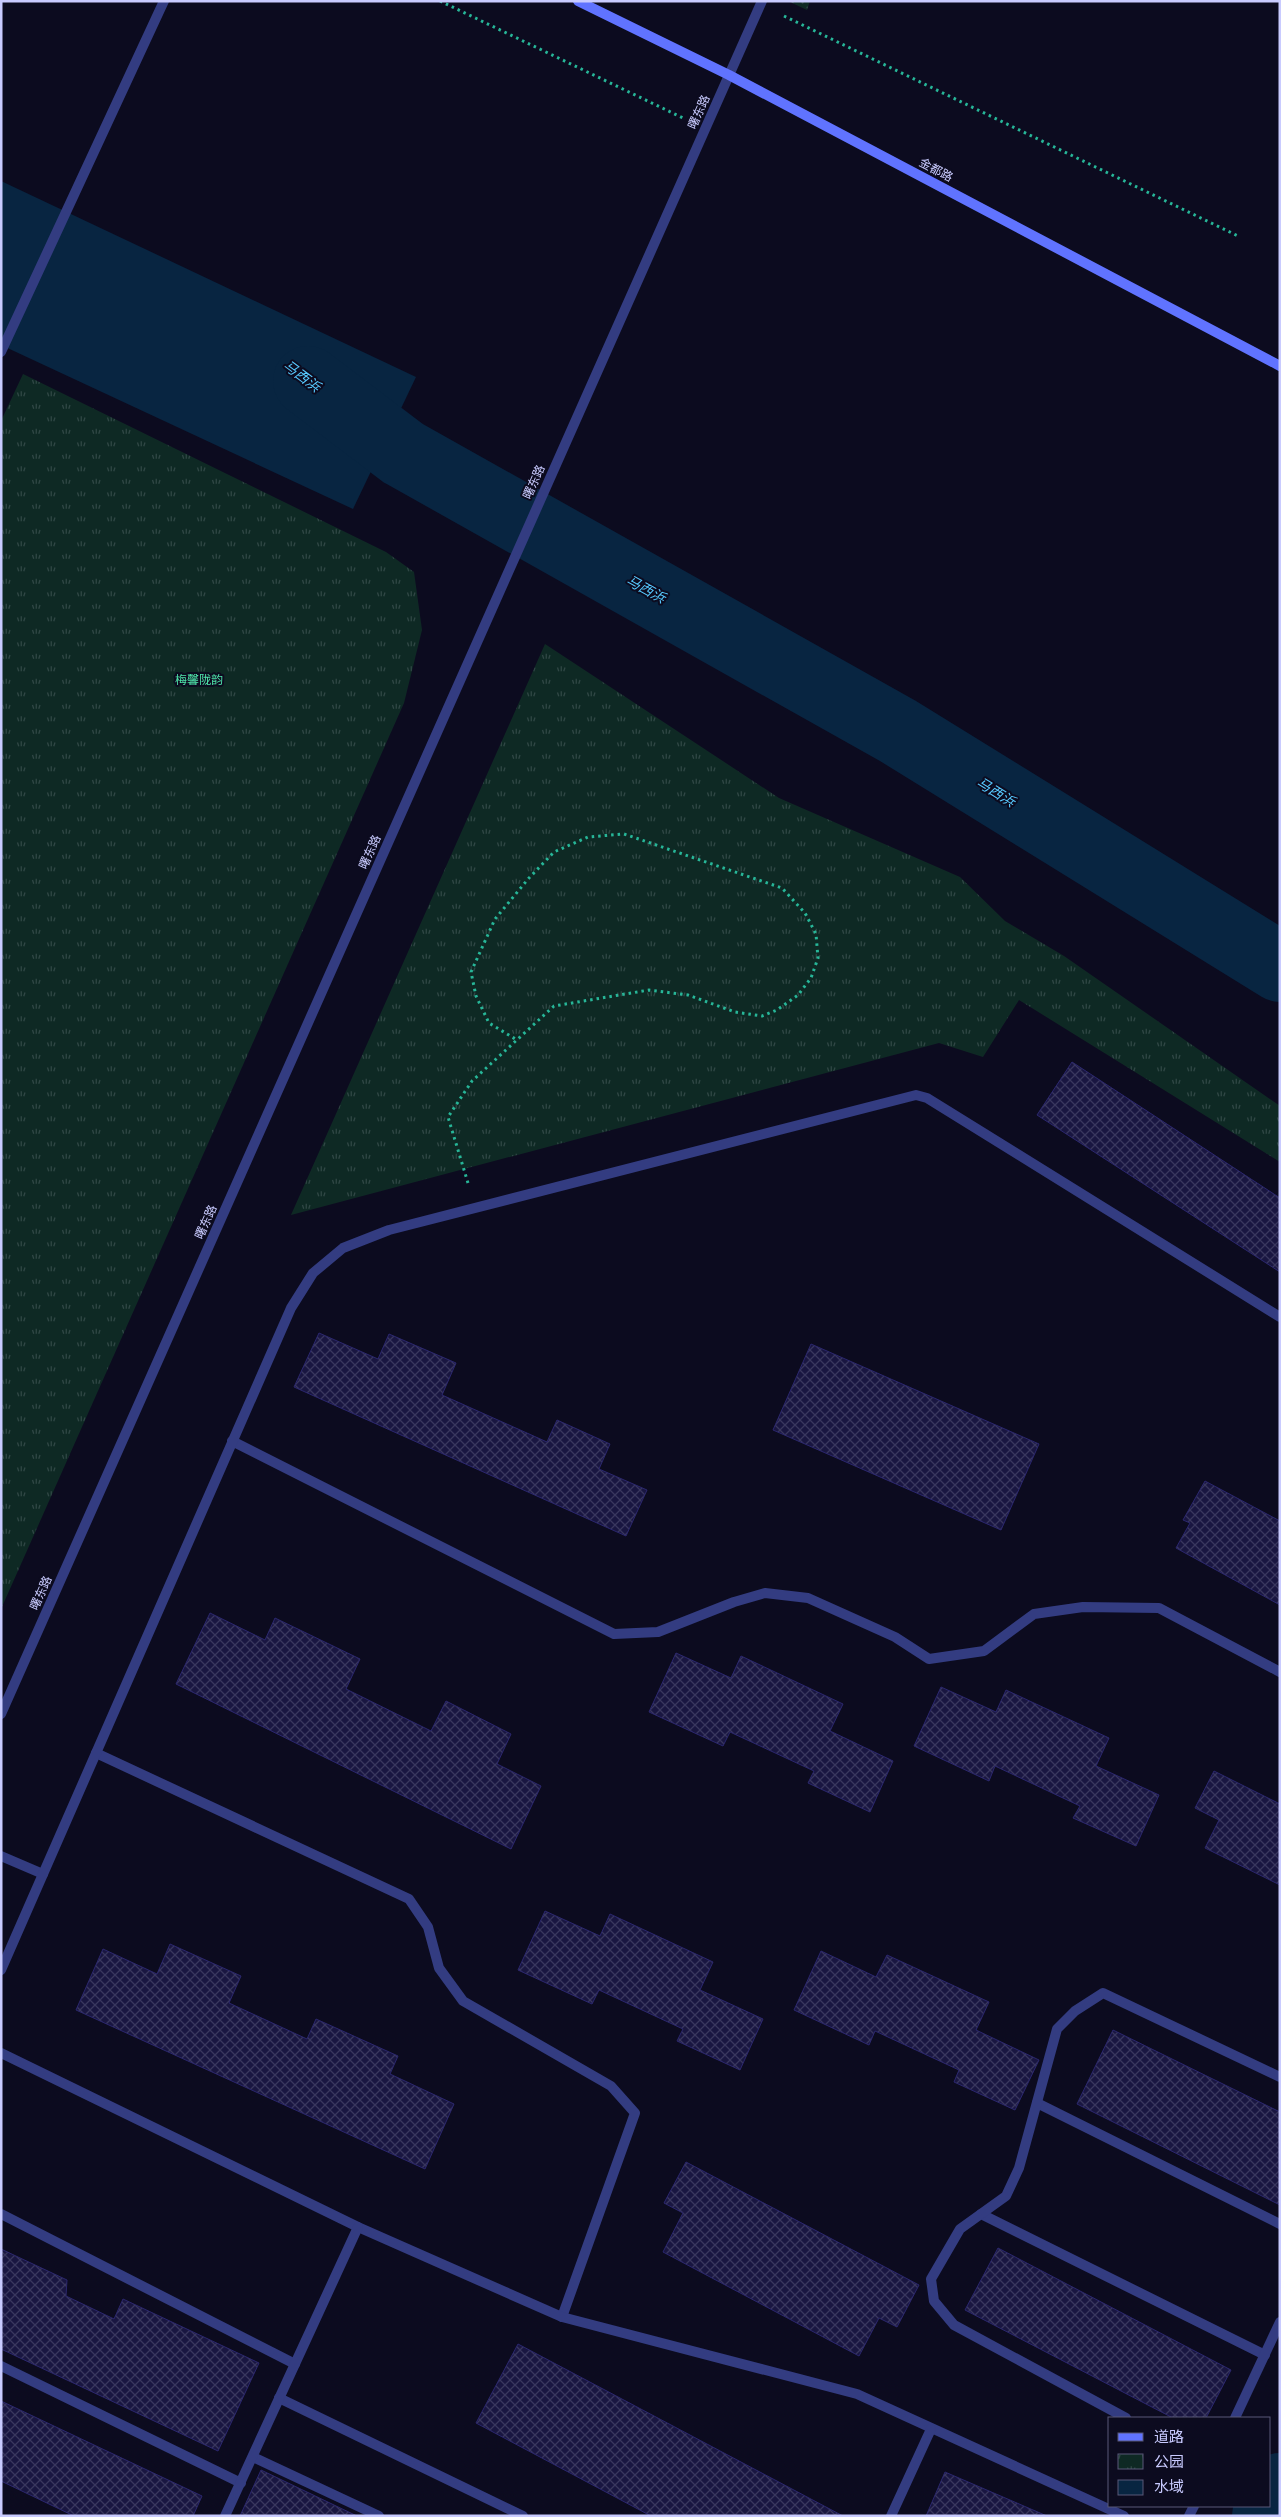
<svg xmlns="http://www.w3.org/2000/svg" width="1281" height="2517" font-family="'Archivo Narrow','Noto Sans SC',sans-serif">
  <defs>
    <pattern id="park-tufts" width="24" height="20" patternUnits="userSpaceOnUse" patternTransform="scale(1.25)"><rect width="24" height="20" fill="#0e2924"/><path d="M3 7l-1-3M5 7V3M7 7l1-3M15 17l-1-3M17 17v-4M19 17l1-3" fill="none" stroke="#304745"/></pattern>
    <pattern id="garden-dots" width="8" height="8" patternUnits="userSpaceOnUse" patternTransform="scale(1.25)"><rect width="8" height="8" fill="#0e2924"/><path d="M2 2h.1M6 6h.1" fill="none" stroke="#304745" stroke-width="1.8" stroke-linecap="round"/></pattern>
    <pattern id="building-cross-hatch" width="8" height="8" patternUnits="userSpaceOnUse" patternTransform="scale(1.25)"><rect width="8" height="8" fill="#191641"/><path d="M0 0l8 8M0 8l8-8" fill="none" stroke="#39375e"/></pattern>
  </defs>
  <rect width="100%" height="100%" fill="#0c0b1f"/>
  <g fill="url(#park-tufts)">
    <path d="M 23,374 L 386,552 L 414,572 L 422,630 L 404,703 L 1,1609 L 1,421 Z"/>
    <path d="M 545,644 L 779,798 L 960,877 L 1005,921 L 1064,956 L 1280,1106 L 1280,1162 L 1019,1000 L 983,1057 L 939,1043 L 291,1215 Z"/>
  </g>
  <path fill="url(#garden-dots)" d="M 788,1 L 810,1 L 807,10 Z"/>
  <path fill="#082541" d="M 1,181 L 416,377 L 353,509 L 1,345 Z"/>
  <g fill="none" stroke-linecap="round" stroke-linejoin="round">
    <g stroke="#082541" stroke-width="70">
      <path d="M 308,381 L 403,453 L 898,731 L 1280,967"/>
      <path d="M 1267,2516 L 1280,2488"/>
    </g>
  </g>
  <g fill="url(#building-cross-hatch)" stroke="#2b276e">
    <path d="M 1072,1062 L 1280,1198 L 1280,1272 L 1037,1115 Z"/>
    <path d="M 319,1333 L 378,1359 L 389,1334 L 456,1363 L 442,1395 L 547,1442 L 557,1420 L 610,1444 L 599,1469 L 647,1490 L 626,1536 L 294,1387 Z"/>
    <path d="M 811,1344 L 1039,1444 L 1001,1530 L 773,1430 Z"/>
    <path d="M 1205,1481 L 1280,1521 L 1280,1605 L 1176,1548 L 1190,1523 L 1183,1520 Z"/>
    <path d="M 210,1613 L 265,1640 L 275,1618 L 360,1659 L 346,1689 L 431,1731 L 446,1701 L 511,1734 L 497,1764 L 541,1786 L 511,1849 L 176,1684 Z"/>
    <path d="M 676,1653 L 731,1678 L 741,1656 L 843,1704 L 830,1731 L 893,1761 L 870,1812 L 808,1783 L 814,1771 L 730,1732 L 723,1746 L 649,1712 Z"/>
    <path d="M 941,1687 L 996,1712 L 1006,1690 L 1109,1738 L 1096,1766 L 1159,1795 L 1136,1846 L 1073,1818 L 1080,1806 L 995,1766 L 989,1781 L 914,1746 Z"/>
    <path d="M 1214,1771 L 1280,1804 L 1280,1885 L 1205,1848 L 1219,1820 L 1195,1808 Z"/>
    <path d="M 545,1911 L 600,1936 L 610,1914 L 713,1962 L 700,1990 L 763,2019 L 740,2070 L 677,2041 L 683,2029 L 599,1990 L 592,2004 L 518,1970 Z"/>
    <path d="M 170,1944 L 241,1976 L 229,2003 L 307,2039 L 316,2019 L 398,2056 L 390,2074 L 454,2104 L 425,2169 L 76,2010 L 103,1949 L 157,1974 Z"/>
    <path d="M 821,1951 L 876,1977 L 887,1955 L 989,2002 L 976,2030 L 1039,2060 L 1015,2110 L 954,2082 L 959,2070 L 875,2031 L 869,2045 L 794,2010 Z"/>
    <path d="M 1113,2030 L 1280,2112 L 1280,2205 L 1077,2104 Z"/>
    <path d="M 686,2162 L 919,2285 L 897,2327 L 879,2318 L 859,2356 L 663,2252 L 683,2213 L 664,2203 Z"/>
    <path d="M 998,2248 L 1231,2370 L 1206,2418 L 1173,2418 L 965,2310 Z"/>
    <path d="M 1,2249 L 67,2280 L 66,2296 L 114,2319 L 123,2299 L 259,2363 L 218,2451 L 1,2349 Z"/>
    <path d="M 518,2344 L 843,2516 L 651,2516 L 476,2423 Z"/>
    <path d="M 1,2401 L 202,2496 L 193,2516 L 74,2516 L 1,2481 Z"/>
    <path d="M 261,2470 L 357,2516 L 240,2516 Z"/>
    <path d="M 945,2472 L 1047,2516 L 926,2516 Z"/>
  </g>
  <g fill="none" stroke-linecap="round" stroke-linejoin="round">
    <g stroke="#27b698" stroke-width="3" stroke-dasharray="2.5 4" stroke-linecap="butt">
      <path d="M 440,1 L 683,118"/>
      <path d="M 784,16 L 1238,236"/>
      <path d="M 468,1183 L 448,1117 L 472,1081 L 554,1006 L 649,990 L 688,995 L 735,1012 L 762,1016 L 777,1010 L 798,995 L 811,978 L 818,958 L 816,934 L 805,913 L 782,888 L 624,834 L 588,837 L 554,852 L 529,878 L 495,919 L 471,972 L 476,996 L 489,1023 L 517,1040"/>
    </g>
    <g stroke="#333c81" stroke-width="10">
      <path d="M 1,352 L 164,1"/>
      <path d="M 232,1441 L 614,1634 L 658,1632 L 734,1602 L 765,1593 L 808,1598 L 895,1637 L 929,1659 L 984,1651 L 1034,1614 L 1083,1607 L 1159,1608 L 1280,1672"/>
      <path d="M 96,1753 L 409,1899 L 428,1927 L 439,1968 L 463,2001 L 611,2086 L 635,2113 L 562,2317"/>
      <path d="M 1,1856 L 43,1874"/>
      <path d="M 1,1970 L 291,1308 L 313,1273 L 343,1248 L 389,1230 L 916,1095 L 927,1098 L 1280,1317"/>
      <path d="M 1,2053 L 358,2227 L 562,2317 L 857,2394 L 1124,2516"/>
      <path d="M 1037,2103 L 1280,2224"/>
      <path d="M 1,2214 L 295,2364"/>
      <path d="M 981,2214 L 1265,2355"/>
      <path d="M 1,2366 L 241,2483"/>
      <path d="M 279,2398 L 523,2516"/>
      <path d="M 1126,2418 L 954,2325 L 934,2301 L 931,2279 L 960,2229 L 1006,2196 L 1019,2168 L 1057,2029 L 1075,2011 L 1103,1993 L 1280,2077"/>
      <path d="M 1235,2418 L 1280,2322"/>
      <path d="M 253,2457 L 379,2516"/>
      <path d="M 225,2516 L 358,2227"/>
      <path d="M 891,2516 L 931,2429"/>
      <path d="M 1189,2516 L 1194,2506"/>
    </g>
    <path stroke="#333c81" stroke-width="10" d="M 1,1714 L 762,1"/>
    <path stroke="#6073ff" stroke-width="10" d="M 578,1 L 729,75 L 1280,366"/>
  </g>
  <g text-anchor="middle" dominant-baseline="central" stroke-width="4" stroke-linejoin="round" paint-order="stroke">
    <g font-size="12" fill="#c9cbff" stroke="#0c0b1f">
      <text transform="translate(699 112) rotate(-66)">曙东路</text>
      <text transform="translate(936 170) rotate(28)">金都路</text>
      <text transform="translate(534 482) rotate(-66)">曙东路</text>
      <text transform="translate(370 852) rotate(-66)">曙东路</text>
      <text transform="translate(206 1222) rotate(-66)">曙东路</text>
      <text transform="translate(41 1593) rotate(-66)">曙东路</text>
    </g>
    <g font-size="12" fill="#4fe5aa" stroke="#0c0b1f">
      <text x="199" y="680">梅馨陇韵</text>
    </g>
    <g font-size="14" font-style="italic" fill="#57caff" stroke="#0c0b1f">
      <text transform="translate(302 376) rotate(37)">马西浜</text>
      <text transform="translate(646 589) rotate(29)">马西浜</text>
      <text transform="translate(996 792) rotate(32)">马西浜</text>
    </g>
  </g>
  <rect width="1281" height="2517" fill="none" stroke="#c9cbff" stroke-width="5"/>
  <rect x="1108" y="2417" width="162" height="90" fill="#0c0b1f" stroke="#585879"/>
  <rect x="1118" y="2433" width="25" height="8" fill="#6073ff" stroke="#585879"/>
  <text x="1154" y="2442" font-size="15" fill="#c9cbff">道路</text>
  <rect x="1118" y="2454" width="25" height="15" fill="url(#park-tufts)" stroke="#585879"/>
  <text x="1154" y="2467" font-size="15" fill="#c9cbff">公园</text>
  <rect x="1118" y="2480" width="25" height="15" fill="#082541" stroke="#585879"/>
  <text x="1154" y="2492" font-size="15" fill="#c9cbff">水域</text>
</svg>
